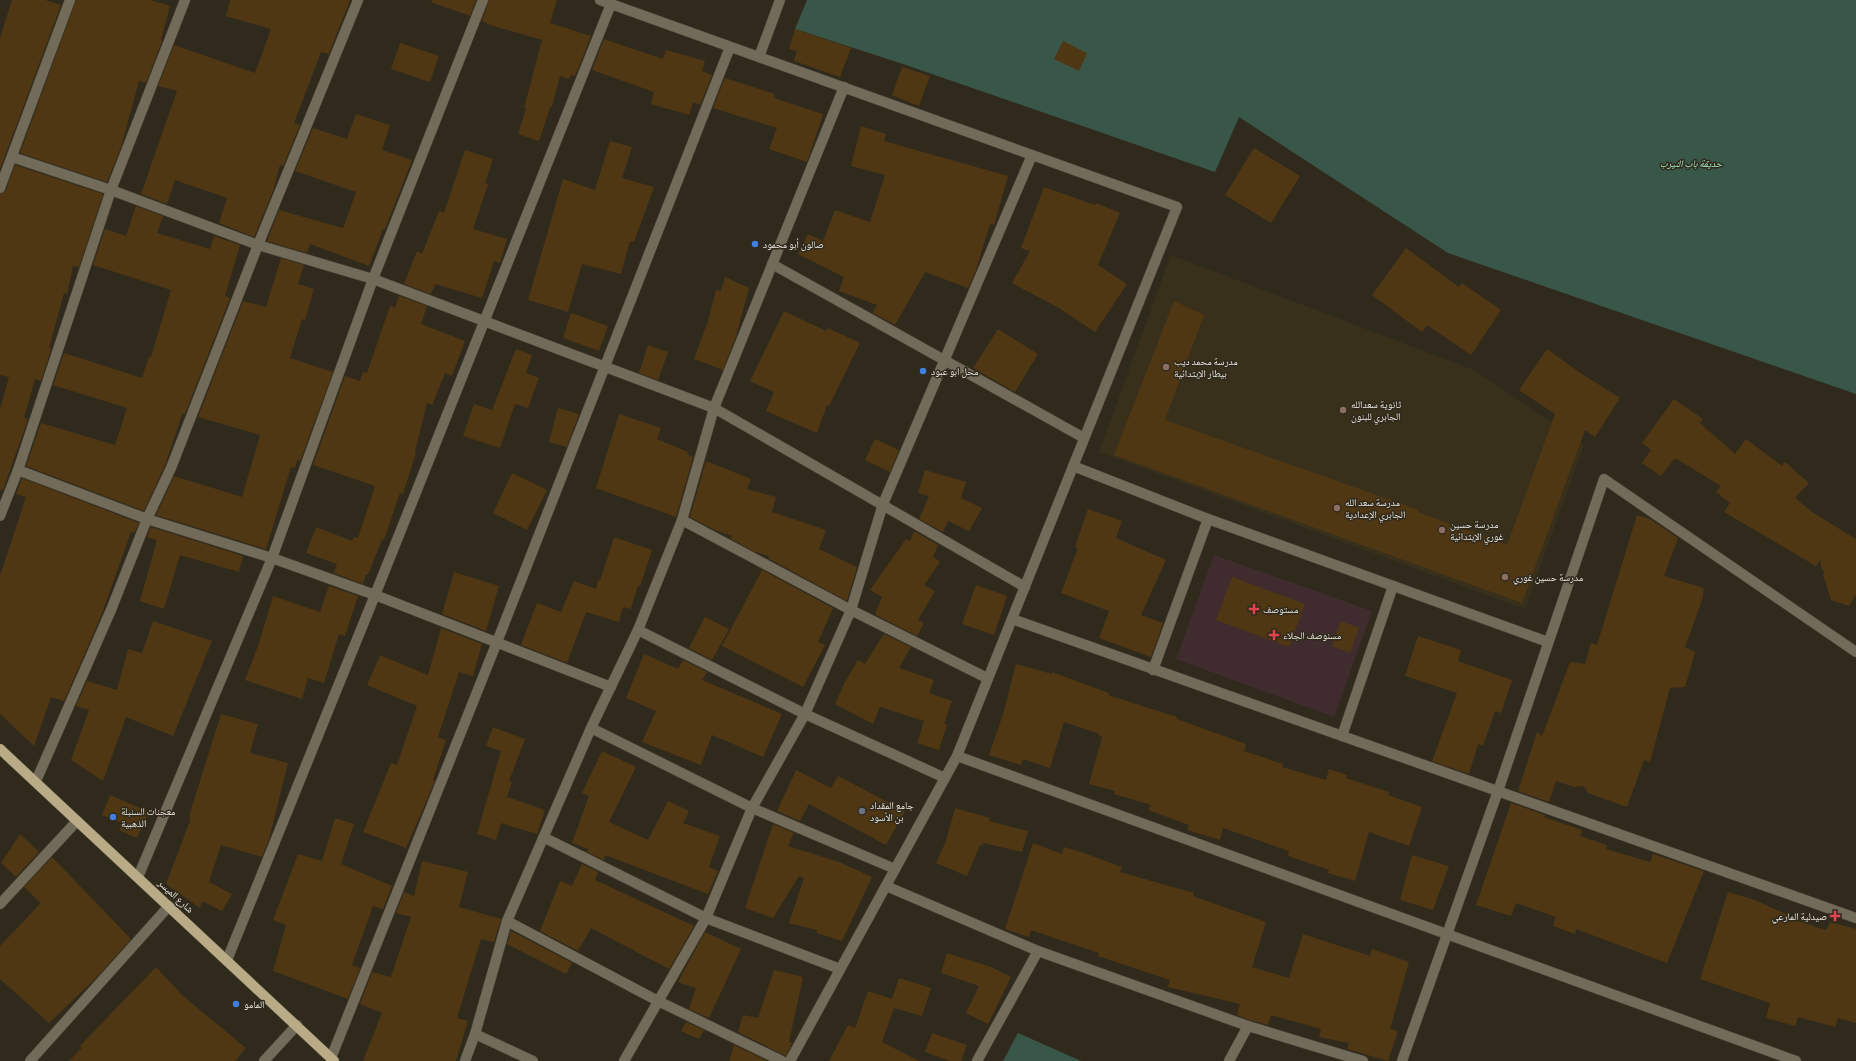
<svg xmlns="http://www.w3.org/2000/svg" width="1856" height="1061" font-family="'Crimson Pro','Noto Naskh Arabic',serif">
  <rect width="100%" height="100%" fill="#302a1d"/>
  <path fill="#39301c" d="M 1171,255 L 1474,370 L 1584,445 L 1525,609 L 1099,452 Z"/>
  <path fill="#402c2e" d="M 1214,555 L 1372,611 L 1334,717 L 1176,659 Z"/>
  <g fill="#395748">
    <path d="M 807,0 L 1856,0 L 1856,394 L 1448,253 L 1239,117 L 1215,172 L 903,64 L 795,29 Z"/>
    <path d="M 1018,1033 L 1081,1061 L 1003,1061 Z"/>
  </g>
  <g fill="#4f3713">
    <path d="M 12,0 L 45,0 L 61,5 L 0,169 L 0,38 Z"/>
    <path d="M 76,0 L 150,0 L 170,6 L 161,40 L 162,41 L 146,83 L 139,81 L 121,147 L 107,182 L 20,153 Z"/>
    <path d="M 230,0 L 350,0 L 329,54 L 321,52 L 294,123 L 300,125 L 283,166 L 280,165 L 273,191 L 254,237 L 219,223 L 227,198 L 175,180 L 167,204 L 141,194 L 177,91 L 158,86 L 174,45 L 255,73 L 271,29 L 226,16 Z"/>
    <path d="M 432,0 L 476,0 L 470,16 L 431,2 Z"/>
    <path d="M 489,0 L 557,0 L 550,23 L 591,36 L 575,76 L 571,75 L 569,79 L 560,76 L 552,107 L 550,107 L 540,139 L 538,141 L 518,134 L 526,109 L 524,108 L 542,40 L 487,24 L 487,23 L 482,21 Z"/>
    <path d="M 795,29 L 851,48 L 840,77 L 794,61 L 797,51 L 789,49 Z"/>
    <path d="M 604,39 L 663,59 L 666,50 L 705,61 L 702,71 L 712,75 L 700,105 L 693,102 L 689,115 L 651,104 L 654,92 L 592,70 Z"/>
    <path d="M 1063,41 L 1087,53 L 1079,71 L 1054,59 Z"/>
    <path d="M 400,43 L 439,56 L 430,82 L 391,69 Z"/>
    <path d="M 902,67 L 930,76 L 919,106 L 892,95 Z"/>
    <path d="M 725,78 L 775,94 L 774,98 L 823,114 L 807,162 L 769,149 L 777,128 L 713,108 Z"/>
    <path d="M 356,114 L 390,125 L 382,150 L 412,160 L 385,229 L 383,229 L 369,266 L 310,244 L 307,253 L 267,241 L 279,210 L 343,228 L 356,192 L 295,171 L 313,128 L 347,139 Z"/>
    <path d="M 861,126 L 886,134 L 884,141 L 1008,176 L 994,225 L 990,224 L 976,270 L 968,288 L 925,272 L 895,325 L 873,313 L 877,305 L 839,291 L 844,277 L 798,254 L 808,234 L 823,241 L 835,210 L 870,222 L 885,175 L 851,166 Z"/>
    <path d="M 610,141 L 632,147 L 622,178 L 654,187 L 634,242 L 630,241 L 621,274 L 582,264 L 568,312 L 528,300 L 563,179 L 595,190 Z"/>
    <path d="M 1254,148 L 1300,176 L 1271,223 L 1225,195 Z"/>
    <path d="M 465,150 L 493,159 L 485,183 L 488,184 L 473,229 L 507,239 L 500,263 L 494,261 L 482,298 L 435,284 L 431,294 L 404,284 L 417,251 L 422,254 L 439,211 L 444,213 Z"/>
    <path d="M 15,165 L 103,194 L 79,267 L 73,266 L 67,294 L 64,293 L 49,348 L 51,349 L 41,381 L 35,379 L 24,418 L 28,419 L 3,490 L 0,490 L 0,409 L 9,377 L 0,375 L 0,194 L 6,190 Z"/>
    <path d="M 1044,187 L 1095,205 L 1096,203 L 1120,213 L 1098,265 L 1127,284 L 1095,332 L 1059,308 L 1012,283 L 1030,251 L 1021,248 Z"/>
    <path d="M 136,206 L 163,216 L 157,233 L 210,249 L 214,236 L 240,245 L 225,296 L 230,298 L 185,414 L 182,414 L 165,465 L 144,511 L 26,466 L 41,423 L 115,445 L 127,408 L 53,385 L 64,353 L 142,378 L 149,357 L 151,357 L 171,290 L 93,265 L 105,229 L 126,236 Z"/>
    <path d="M 1406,248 L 1459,287 L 1462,283 L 1501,310 L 1471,355 L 1427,325 L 1422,332 L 1372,295 Z"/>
    <path d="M 281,258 L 304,265 L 298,284 L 314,289 L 305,320 L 302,319 L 290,358 L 333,372 L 300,461 L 297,460 L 295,468 L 291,467 L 266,549 L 156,515 L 174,476 L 242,497 L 260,435 L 198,417 L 243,301 L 266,307 Z"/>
    <path d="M 725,277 L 749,288 L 736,336 L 723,370 L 694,359 L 708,321 L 716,290 L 721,291 Z"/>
    <path d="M 399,296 L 427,306 L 421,324 L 465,341 L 452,376 L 445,373 L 432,405 L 427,403 L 415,452 L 416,453 L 403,494 L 400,493 L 384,540 L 382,539 L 368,575 L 366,574 L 363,584 L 334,573 L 337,564 L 306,553 L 316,527 L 352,541 L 354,537 L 358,538 L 375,486 L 313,465 L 345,376 L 360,381 L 363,372 L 367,373 L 390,306 L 395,308 Z"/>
    <path d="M 1174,301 L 1204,315 L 1165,420 L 1419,510 L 1418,512 L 1507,545 L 1555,414 L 1519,390 L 1547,349 L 1579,372 L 1620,398 L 1595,437 L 1585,430 L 1522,603 L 1114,455 Z"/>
    <path d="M 784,311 L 826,331 L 828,328 L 860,343 L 829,406 L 827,405 L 817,433 L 766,411 L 774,392 L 750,381 Z"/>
    <path d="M 571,313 L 608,326 L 599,351 L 563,338 Z"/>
    <path d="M 998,329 L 1038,354 L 1015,392 L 973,368 Z"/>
    <path d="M 648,345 L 668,352 L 658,380 L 639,373 Z"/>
    <path d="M 516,349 L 532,355 L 526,373 L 539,378 L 528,408 L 515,404 L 500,448 L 463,436 L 474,404 L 492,410 Z"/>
    <path d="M 1674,399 L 1703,419 L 1700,423 L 1735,454 L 1746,439 L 1782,466 L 1785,462 L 1809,483 L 1795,498 L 1812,512 L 1856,539 L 1856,594 L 1849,606 L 1831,600 L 1823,574 L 1825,571 L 1822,570 L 1820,560 L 1816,566 L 1724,512 L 1730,503 L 1716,492 L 1721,486 L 1675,458 L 1661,476 L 1642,463 L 1651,450 L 1642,443 Z"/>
    <path d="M 558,408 L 579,414 L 567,447 L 549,442 Z"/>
    <path d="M 619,414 L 661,428 L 657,439 L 688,452 L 687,454 L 693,457 L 676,517 L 596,488 Z"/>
    <path d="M 875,439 L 899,450 L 890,472 L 865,460 Z"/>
    <path d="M 706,461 L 751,479 L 747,489 L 776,497 L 772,512 L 826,530 L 819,549 L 857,567 L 847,601 L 768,558 L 769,556 L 755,552 L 731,539 L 732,536 L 715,530 L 690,517 Z"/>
    <path d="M 925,470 L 966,482 L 961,498 L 982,508 L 969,531 L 948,521 L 943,532 L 919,519 L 929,496 L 918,493 Z"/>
    <path d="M 512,473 L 547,490 L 527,530 L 493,513 Z"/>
    <path d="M 22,478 L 139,523 L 134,533 L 131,532 L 101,616 L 64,701 L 51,697 L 34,746 L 0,714 L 0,576 L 26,497 L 16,494 Z"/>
    <path d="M 1088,509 L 1122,521 L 1116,538 L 1166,560 L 1141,615 L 1163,623 L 1151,657 L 1099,638 L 1109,611 L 1061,593 L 1078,548 L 1075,547 Z"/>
    <path d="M 1637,515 L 1650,519 L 1678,538 L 1664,576 L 1704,588 L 1702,600 L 1685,647 L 1695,652 L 1685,687 L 1670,688 L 1650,762 L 1644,760 L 1627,807 L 1588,793 L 1584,786 L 1574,787 L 1556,781 L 1549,802 L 1518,791 L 1537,732 L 1542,736 L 1570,662 L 1585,664 L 1591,643 L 1597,645 Z"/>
    <path d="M 151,527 L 243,556 L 239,572 L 180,555 L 164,609 L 140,601 L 157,540 L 147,537 Z"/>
    <path d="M 914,531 L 938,545 L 933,557 L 940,562 L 924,585 L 935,591 L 918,620 L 924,623 L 917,636 L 876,615 L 875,614 L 882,597 L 870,590 L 906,539 L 910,541 Z"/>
    <path d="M 614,537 L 652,550 L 640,586 L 638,585 L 631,609 L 623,607 L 619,622 L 586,612 L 567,663 L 521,645 L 537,603 L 561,612 L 574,581 L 596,589 L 598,580 L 600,581 Z"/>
    <path d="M 762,570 L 833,608 L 818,642 L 825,645 L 803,687 L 722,646 Z"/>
    <path d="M 454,572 L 499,586 L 486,631 L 442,614 Z"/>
    <path d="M 1232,577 L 1305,604 L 1289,647 L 1216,620 Z"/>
    <path d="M 976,585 L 1007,596 L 994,635 L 962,624 Z"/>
    <path d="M 329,586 L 358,596 L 345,636 L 339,634 L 324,683 L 308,678 L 302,699 L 245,680 L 259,643 L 273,596 L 320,612 Z"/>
    <path d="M 705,617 L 729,629 L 712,660 L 689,648 Z"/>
    <path d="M 153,621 L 212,641 L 173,736 L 126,717 L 103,781 L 71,760 L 89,710 L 76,706 L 87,681 L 117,690 L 128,649 L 142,653 Z"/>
    <path d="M 1341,621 L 1359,628 L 1350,653 L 1332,646 Z"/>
    <path d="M 441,628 L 482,644 L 473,676 L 459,672 L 438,737 L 446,740 L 433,780 L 435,781 L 406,848 L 363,832 L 391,763 L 397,765 L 417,706 L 367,685 L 380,655 L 428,675 Z"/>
    <path d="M 884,634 L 911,647 L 899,668 L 934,680 L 929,693 L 952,701 L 944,724 L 947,725 L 939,750 L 917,743 L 924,721 L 880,707 L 873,724 L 835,704 L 845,682 L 858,660 L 865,664 Z"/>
    <path d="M 1418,636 L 1461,650 L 1458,661 L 1512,680 L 1501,713 L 1495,711 L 1483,746 L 1478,744 L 1469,774 L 1432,761 L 1457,693 L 1405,676 Z"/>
    <path d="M 644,654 L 678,669 L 683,660 L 707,672 L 702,680 L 782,714 L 763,757 L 712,735 L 701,765 L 642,742 L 656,711 L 626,698 Z"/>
    <path d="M 1016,664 L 1052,674 L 1052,672 L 1109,693 L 1108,695 L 1177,717 L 1177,719 L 1246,744 L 1244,751 L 1283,764 L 1282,767 L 1326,780 L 1329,769 L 1347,775 L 1346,778 L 1389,792 L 1388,795 L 1422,807 L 1409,846 L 1369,832 L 1355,881 L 1328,873 L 1329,870 L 1288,856 L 1289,851 L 1223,828 L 1220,840 L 1187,830 L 1189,825 L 1148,810 L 1151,805 L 1114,794 L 1115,791 L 1089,784 L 1102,737 L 1099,736 L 1100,734 L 1064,722 L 1050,768 L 1023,759 L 1021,765 L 989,755 L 1003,714 Z"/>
    <path d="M 221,714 L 258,724 L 250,753 L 288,763 L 269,839 L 262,857 L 221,845 L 209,882 L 232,894 L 222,911 L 202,901 L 200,908 L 166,884 L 190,821 L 190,813 Z"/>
    <path d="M 493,727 L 525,739 L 509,781 L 512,782 L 507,797 L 545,810 L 537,834 L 501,823 L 496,840 L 477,834 L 501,751 L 486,746 Z"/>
    <path d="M 602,751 L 636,767 L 609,822 L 648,840 L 668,801 L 689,811 L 683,823 L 720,836 L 709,867 L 718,871 L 708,894 L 605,855 L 604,860 L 587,852 L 589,849 L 572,843 L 589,796 L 582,793 Z"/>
    <path d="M 796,770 L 831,788 L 838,776 L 905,811 L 886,845 L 809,804 L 800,821 L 777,811 Z"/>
    <path d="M 110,795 L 149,812 L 137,838 L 119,830 L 122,823 L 102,815 Z"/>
    <path d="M 1511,803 L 1545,815 L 1544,817 L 1582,830 L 1580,836 L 1607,845 L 1606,849 L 1650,862 L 1653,854 L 1704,871 L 1667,963 L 1576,929 L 1575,934 L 1553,926 L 1556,917 L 1516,903 L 1511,916 L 1476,905 Z"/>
    <path d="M 955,808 L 990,818 L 989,821 L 1028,831 L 1022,852 L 983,843 L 982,846 L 980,845 L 967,876 L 936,863 L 946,841 Z"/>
    <path d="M 335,818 L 354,824 L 341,864 L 392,886 L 383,909 L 373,906 L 352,965 L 360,968 L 348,999 L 273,971 L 286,925 L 273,920 L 298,854 L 322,861 Z"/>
    <path d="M 773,824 L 794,833 L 788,846 L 839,862 L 872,877 L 842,941 L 817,933 L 817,930 L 789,923 L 804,878 L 799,876 L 773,918 L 745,908 Z"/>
    <path d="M 20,834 L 39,852 L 16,877 L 1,863 Z"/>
    <path d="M 1033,843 L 1062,854 L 1064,847 L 1084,853 L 1122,867 L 1120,872 L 1194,893 L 1193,896 L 1266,922 L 1252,967 L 1289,978 L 1303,934 L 1370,956 L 1372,949 L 1409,962 L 1390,1029 L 1398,1031 L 1388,1061 L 1347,1049 L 1349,1043 L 1319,1037 L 1321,1029 L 1271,1015 L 1268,1025 L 1250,1020 L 1237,1015 L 1240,1004 L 1168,987 L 1170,980 L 1098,956 L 1099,953 L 1031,930 L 1029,937 L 1005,929 Z"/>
    <path d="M 1412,855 L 1449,866 L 1433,910 L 1400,900 Z"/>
    <path d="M 52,857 L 131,939 L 97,977 L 49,1023 L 0,979 L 0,946 L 41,903 L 24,887 Z"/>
    <path d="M 422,861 L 468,872 L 459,907 L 501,919 L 495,938 L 494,942 L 481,939 L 457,1018 L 468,1021 L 456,1061 L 363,1061 L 382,1013 L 360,1004 L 372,972 L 391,977 L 411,917 L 396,913 L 404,892 L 414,896 Z"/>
    <path d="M 582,864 L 598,872 L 595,880 L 694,926 L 669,969 L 591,928 L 578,951 L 540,931 L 560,881 L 572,886 Z"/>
    <path d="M 1728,892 L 1755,900 L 1790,916 L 1789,918 L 1826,930 L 1830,922 L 1856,929 L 1856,1023 L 1838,1018 L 1835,1027 L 1798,1017 L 1795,1026 L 1766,1018 L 1770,1003 L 1700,979 Z"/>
    <path d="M 511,931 L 572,963 L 566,974 L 507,944 Z"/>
    <path d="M 705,932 L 741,949 L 709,1018 L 689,1009 L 696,988 L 678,982 Z"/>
    <path d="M 947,953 L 991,967 L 1011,977 L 988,1024 L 966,1013 L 979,986 L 941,973 Z"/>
    <path d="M 156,967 L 183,996 L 246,1048 L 235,1061 L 69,1061 L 82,1048 L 80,1046 Z"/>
    <path d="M 774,970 L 803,977 L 789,1042 L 792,1043 L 786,1056 L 738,1032 L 743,1015 L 758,1018 Z"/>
    <path d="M 899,978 L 931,988 L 922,1016 L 894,1008 L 882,1042 L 919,1061 L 829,1061 L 848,1025 L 855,1028 L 868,991 L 892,999 Z"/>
    <path d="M 686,1022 L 704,1030 L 699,1039 L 681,1031 Z"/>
    <path d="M 932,1033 L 967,1045 L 961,1061 L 950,1061 L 925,1052 Z"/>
    <path d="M 734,1045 L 767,1061 L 729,1061 Z"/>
  </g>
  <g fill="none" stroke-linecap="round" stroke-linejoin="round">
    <defs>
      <g id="minor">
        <path d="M 600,0 L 1177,207 L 957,756 L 790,1061"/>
        <path d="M 759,57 L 780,0"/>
        <path d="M 12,157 L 111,190 L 258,245 L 373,279 L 714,408 L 1025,587"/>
        <path d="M 0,188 L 70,0"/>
        <path d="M 772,264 L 1084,438"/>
        <path d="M 1073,466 L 1208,519 L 1548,642"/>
        <path d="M 18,470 L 147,519 L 272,558 L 375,595 L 611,687"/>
        <path d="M 0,516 L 18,470 L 111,190 L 185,0"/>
        <path d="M 682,520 L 851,610 L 987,678"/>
        <path d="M 1012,619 L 1856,918"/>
        <path d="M 638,630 L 805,714 L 945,778"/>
        <path d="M 1153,670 L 1208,519"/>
        <path d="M 591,728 L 752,808 L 895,869"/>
        <path d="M 1342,736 L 1393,586"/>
        <path d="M 957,756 L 1796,1061"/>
        <path d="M 36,781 L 111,610 L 147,519 L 171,468 L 258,245 L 358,0"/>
        <path d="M 545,838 L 706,918 L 840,969"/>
        <path d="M 138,877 L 272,558 L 373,279 L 483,0"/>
        <path d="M 886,886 L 1038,951 L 1248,1026 L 1363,1061"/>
        <path d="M 0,904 L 77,821"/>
        <path d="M 507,921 L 658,1001 L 782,1061"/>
        <path d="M 227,960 L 375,595 L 611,4"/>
        <path d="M 475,1034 L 533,1061"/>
        <path d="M 331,1058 L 497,642 L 730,47"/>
        <path d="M 30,1061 L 169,906"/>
        <path d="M 264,1061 L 297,1025"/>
        <path d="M 465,1061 L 475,1034 L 507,921 L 591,728 L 638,630 L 682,520 L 714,408 L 844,87"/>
        <path d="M 624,1061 L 706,918 L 752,808 L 805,714 L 851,610 L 883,504 L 1032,155"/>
        <path d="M 977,1061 L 1038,951"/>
        <path d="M 1229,1061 L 1248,1026"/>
        <path d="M 1402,1061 L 1498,791 L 1604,479 L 1856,652"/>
      </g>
      <path id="major" d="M 0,749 L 334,1061"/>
    </defs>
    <use href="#minor" stroke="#4a4538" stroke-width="11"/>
    <use href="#major" stroke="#4a4538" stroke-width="11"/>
    <use href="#minor" stroke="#726b5a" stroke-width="10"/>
    <use href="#major" stroke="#b9ab86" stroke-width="10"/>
  </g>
  <g fill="#3f7fe0" stroke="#302a1d" stroke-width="1.5">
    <circle cx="755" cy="244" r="4"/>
    <circle cx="923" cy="371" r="4"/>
    <circle cx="113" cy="817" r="4"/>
    <circle cx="236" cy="1004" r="4"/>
  </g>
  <g fill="#8d6e63" stroke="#302a1d" stroke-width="1.5">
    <circle cx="1166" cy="367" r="4"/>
    <circle cx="1343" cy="410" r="4"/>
    <circle cx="1337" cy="508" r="4"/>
    <circle cx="1442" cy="530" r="4"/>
    <circle cx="1505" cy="577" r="4"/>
  </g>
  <g fill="#e0444e" stroke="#302a1d" stroke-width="1.5">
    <path d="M1252 603h4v4h4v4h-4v4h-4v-4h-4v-4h4z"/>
    <path d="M1272 629h4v4h4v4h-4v4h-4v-4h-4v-4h4z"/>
    <path d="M1833 910h4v4h4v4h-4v4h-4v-4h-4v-4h4z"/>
  </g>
  <circle fill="#6b7280" stroke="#302a1d" stroke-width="1.5" cx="862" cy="811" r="4"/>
  <g text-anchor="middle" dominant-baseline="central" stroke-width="3" stroke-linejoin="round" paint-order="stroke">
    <g font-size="10" font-style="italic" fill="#a4f0ca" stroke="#302a1d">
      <text x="1691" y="163">حديقة باب النيرب</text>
    </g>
    <g font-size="10" fill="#ece8e0" stroke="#302a1d" text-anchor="start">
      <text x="763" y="244">صالون أبو محمود</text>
      <text x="1174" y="361">مدرسة محمد ديب<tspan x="1174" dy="12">بيطار الإبتدائية</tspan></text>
      <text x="931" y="371">محل ابو عبود</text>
      <text x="1351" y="404">ثانوية سعدالله<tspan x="1351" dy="12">الجابري للبنون</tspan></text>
      <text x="1345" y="502">مدرسة سعد الله<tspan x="1345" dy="12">الجابري الإعدادية</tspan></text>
      <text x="1450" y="524">مدرسة حسين<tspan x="1450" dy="12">غوري الإبتدائية</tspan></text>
      <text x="1513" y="577">مدرسة حسين غوري</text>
      <text x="1263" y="609">مستوصف</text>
      <text x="1283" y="635">مسنوصف الجلاء</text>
      <text x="870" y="805">جامع المقداد<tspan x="870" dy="12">بن الأسود</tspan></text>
      <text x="121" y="811">معجنات السنبلة<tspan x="121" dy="12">الذهبية</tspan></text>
      <text x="1827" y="916" text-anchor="end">صيدلية المارعي</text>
      <text x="244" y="1004">المامو</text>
    </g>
    <g font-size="10" fill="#ece8e0" stroke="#302a1d">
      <text transform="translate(176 896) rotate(43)">شارع الميسر</text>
    </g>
  </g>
</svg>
